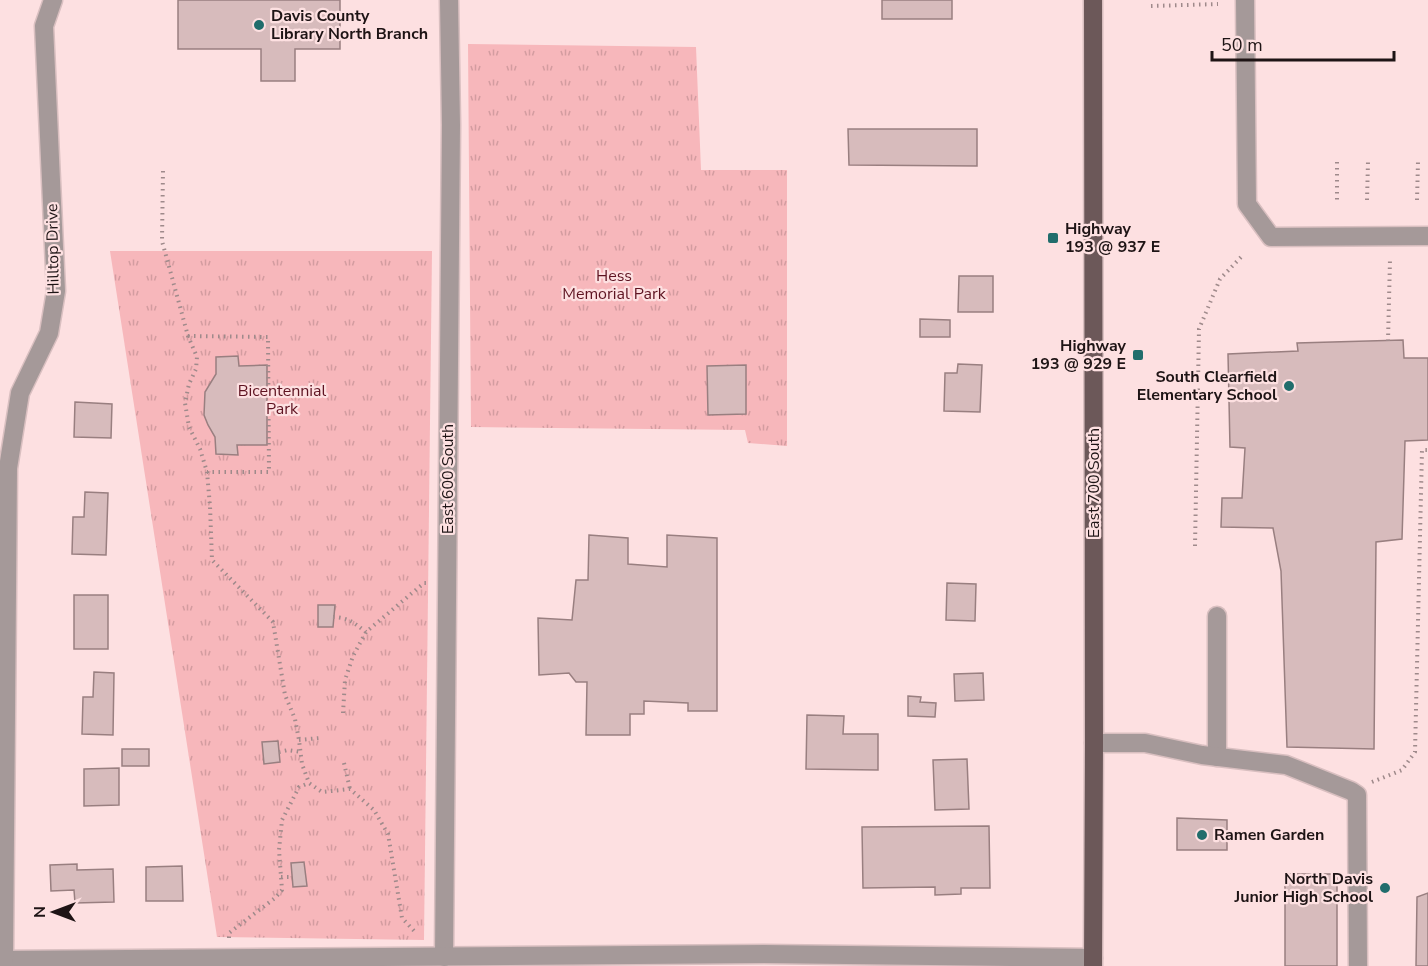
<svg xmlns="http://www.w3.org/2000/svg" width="1428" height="966" font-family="'Nunito Sans',sans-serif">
  <defs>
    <pattern id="park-tufts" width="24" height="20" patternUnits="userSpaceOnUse" patternTransform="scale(1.5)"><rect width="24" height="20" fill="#f7b7bb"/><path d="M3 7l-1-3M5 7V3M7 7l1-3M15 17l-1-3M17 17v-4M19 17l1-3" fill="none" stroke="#d39ca0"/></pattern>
  </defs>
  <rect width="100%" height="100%" fill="#fde0e1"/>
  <g fill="url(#park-tufts)">
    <path d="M 468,44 L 696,47 L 701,170 L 787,170 L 787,446 L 748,443 L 745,430 L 471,427 Z"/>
    <path d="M 110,251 L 432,251 L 424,940 L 217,937 Z"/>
  </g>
  <g fill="#d7bbbc" stroke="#997f80" stroke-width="1.5">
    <path d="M 178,0 L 340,0 L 340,49 L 295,49 L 295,81 L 261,81 L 261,49 L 178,49 Z"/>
    <rect x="882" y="0" width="70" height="19"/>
    <path d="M 848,129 L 977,129 L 977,166 L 849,165 Z"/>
    <path d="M 959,276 L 993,276 L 993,312 L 958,312 Z"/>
    <path d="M 920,319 L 950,320 L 950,337 L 920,337 Z"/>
    <path d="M 1403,340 L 1404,358 L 1428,358 L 1428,440 L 1405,441 L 1402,539 L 1376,542 L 1374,749 L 1287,747 L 1281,571 L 1273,528 L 1221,527 L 1222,498 L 1242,498 L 1245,448 L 1230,447 L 1228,354 L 1298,351 L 1297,343 Z"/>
    <path d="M 238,356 L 239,366 L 267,365 L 267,445 L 237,445 L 238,455 L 216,454 L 215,437 L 208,425 L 204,415 L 205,392 L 216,374 L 216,357 Z"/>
    <path d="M 958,364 L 982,365 L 980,412 L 944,411 L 945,373 L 957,373 Z"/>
    <path d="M 746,365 L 746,414 L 708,415 L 707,366 Z"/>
    <path d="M 75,402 L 112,404 L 111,438 L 74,437 Z"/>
    <path d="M 85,492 L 108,493 L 106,555 L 72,554 L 73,517 L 84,517 Z"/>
    <path d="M 589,535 L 628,538 L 628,564 L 667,567 L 667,535 L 717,538 L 717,711 L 688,711 L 688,703 L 644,701 L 644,714 L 630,714 L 630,735 L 586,735 L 587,682 L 576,682 L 569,673 L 539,675 L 538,618 L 572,620 L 576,580 L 588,580 Z"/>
    <path d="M 947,583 L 976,584 L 975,621 L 946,620 Z"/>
    <rect x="74" y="595" width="34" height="54"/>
    <path d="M 318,605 L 335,605 L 333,627 L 318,627 Z"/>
    <path d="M 94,672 L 114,673 L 113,735 L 82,734 L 83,697 L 93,697 Z"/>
    <path d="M 983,673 L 984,700 L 955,701 L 954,674 Z"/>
    <path d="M 908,696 L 921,697 L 920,702 L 936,703 L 935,717 L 908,716 Z"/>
    <path d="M 807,715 L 844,716 L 843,734 L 878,734 L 878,770 L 806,769 Z"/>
    <path d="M 278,741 L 280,762 L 264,764 L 262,742 Z"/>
    <rect x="122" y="749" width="27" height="17"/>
    <path d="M 967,759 L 969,809 L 935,810 L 933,760 Z"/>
    <path d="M 119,768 L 119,805 L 84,806 L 84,769 Z"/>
    <path d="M 1177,818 L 1227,820 L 1227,850 L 1177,850 Z"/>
    <path d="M 989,826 L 990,888 L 961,888 L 961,894 L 935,895 L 935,887 L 863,888 L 862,827 Z"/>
    <path d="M 304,862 L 307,886 L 293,887 L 291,863 Z"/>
    <path d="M 77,864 L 77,870 L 113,869 L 114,902 L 75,903 L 74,890 L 51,891 L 50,865 Z"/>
    <path d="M 182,866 L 183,901 L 146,901 L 146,867 Z"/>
    <rect x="1285" y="874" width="52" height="92"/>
    <path d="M 1428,893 L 1428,966 L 1416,966 L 1417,897 Z"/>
  </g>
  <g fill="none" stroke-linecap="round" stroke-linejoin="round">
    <defs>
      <g id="minor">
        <path d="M 1245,0 L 1247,204 L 1271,237 L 1428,236"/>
        <path d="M 1217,616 L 1217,757"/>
        <path d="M 1094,743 L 1145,743 L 1202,755 L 1286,765 L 1351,791 L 1357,795 L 1358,966"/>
        <path d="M 444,957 L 451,125 L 449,0"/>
        <path d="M 0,960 L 764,954 L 1093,958"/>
        <path d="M 4,960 L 8,468 L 20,393 L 49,333 L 56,291 L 44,26 L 53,0"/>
      </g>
      <path id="major" d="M 1093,966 L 1094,743 L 1093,0"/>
    </defs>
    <use href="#minor" stroke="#d9bfc0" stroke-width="21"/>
    <use href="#major" stroke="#d9bfc0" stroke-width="21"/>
    <g stroke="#9f8a8b" stroke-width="4" stroke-dasharray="1.5 4.5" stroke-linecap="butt">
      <path d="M 1151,6 L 1218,4"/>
      <path d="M 1337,162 L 1337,201"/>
      <path d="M 163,171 L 162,241 L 188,336 L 197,357 L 196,369 L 189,384 L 185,403 L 189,427 L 200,449 L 207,472 L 210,506 L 212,560 L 273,622 L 285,695 L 295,719 L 299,740 L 302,764 L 309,783 L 322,792 L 350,789 L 374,810 L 388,834 L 402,918 L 416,933"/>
      <path d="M 1367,200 L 1368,162"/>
      <path d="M 1417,200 L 1418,162"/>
      <path d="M 188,336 L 268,337 L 269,472 L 207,472"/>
      <path d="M 1388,341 L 1390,260"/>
      <path d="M 1195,546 L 1199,329 L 1220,279 L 1243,255"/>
      <path d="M 333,617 C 349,618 353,622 366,632"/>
      <path d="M 343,713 L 345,680 L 353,656 L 366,632 L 424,583 L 428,583"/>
      <path d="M 299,740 L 320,738"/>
      <path d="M 279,752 L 288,750 L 301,752"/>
      <path d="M 344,763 L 350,789"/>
      <path d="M 1372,782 L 1402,770 L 1415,752 L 1422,450 L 1428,450"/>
      <path d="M 281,877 L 292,877"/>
      <path d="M 229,938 L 229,933 L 275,898 L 282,890 L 279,850 L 282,820 L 299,787 L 309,783"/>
    </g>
    <use href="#minor" stroke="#a59999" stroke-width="18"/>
    <use href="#major" stroke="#6c5859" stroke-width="18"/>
  </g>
  <g fill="#216d6c" stroke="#fde0e1" stroke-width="2">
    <circle cx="259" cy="25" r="6"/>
    <rect x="1047" y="232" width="12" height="12" rx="3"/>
    <rect x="1132" y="349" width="12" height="12" rx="3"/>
    <circle cx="1289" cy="386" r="6"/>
    <circle cx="1202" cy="835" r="6"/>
    <circle cx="1385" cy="888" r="6"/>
  </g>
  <g text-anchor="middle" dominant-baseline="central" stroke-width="4.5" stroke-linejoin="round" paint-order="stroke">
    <g font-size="16" font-weight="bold" fill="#1e1415" stroke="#fde0e1" text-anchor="start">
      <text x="271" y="16">Davis County<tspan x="271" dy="18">Library North Branch</tspan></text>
      <text x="1065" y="229">Highway<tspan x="1065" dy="18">193 @ 937 E</tspan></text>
      <text x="1126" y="346" text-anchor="end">Highway<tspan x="1126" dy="18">193 @ 929 E</tspan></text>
      <text x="1277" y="377" text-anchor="end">South Clearfield<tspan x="1277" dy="18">Elementary School</tspan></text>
      <text x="1214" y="835">Ramen Garden</text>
      <text x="1373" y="879" text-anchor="end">North Davis<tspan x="1373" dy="18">Junior High School</tspan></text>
    </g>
    <g font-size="16" fill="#1e1415" stroke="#fde0e1">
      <text transform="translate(53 249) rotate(-91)">Hilltop Drive</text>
      <text transform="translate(448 479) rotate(-90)">East 600 South</text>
      <text transform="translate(1094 483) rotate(-90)">East 700 South</text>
    </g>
    <g font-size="16" fill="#5e1321" stroke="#fde0e1">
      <text x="614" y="276">Hess<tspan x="614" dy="18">Memorial Park</tspan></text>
      <text x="282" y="391">Bicentennial<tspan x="282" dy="18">Park</tspan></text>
    </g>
  </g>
  <g transform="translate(54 912) rotate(270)" stroke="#fde0e1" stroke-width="4.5" paint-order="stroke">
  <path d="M0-4.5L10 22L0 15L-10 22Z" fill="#1e1415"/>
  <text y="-9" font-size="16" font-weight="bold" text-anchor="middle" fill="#1e1415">N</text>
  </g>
  <path d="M1212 51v9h182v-9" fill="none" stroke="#1e1415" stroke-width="3"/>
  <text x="1221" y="51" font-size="18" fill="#1e1415" stroke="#fde0e1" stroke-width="4.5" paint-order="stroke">50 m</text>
</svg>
